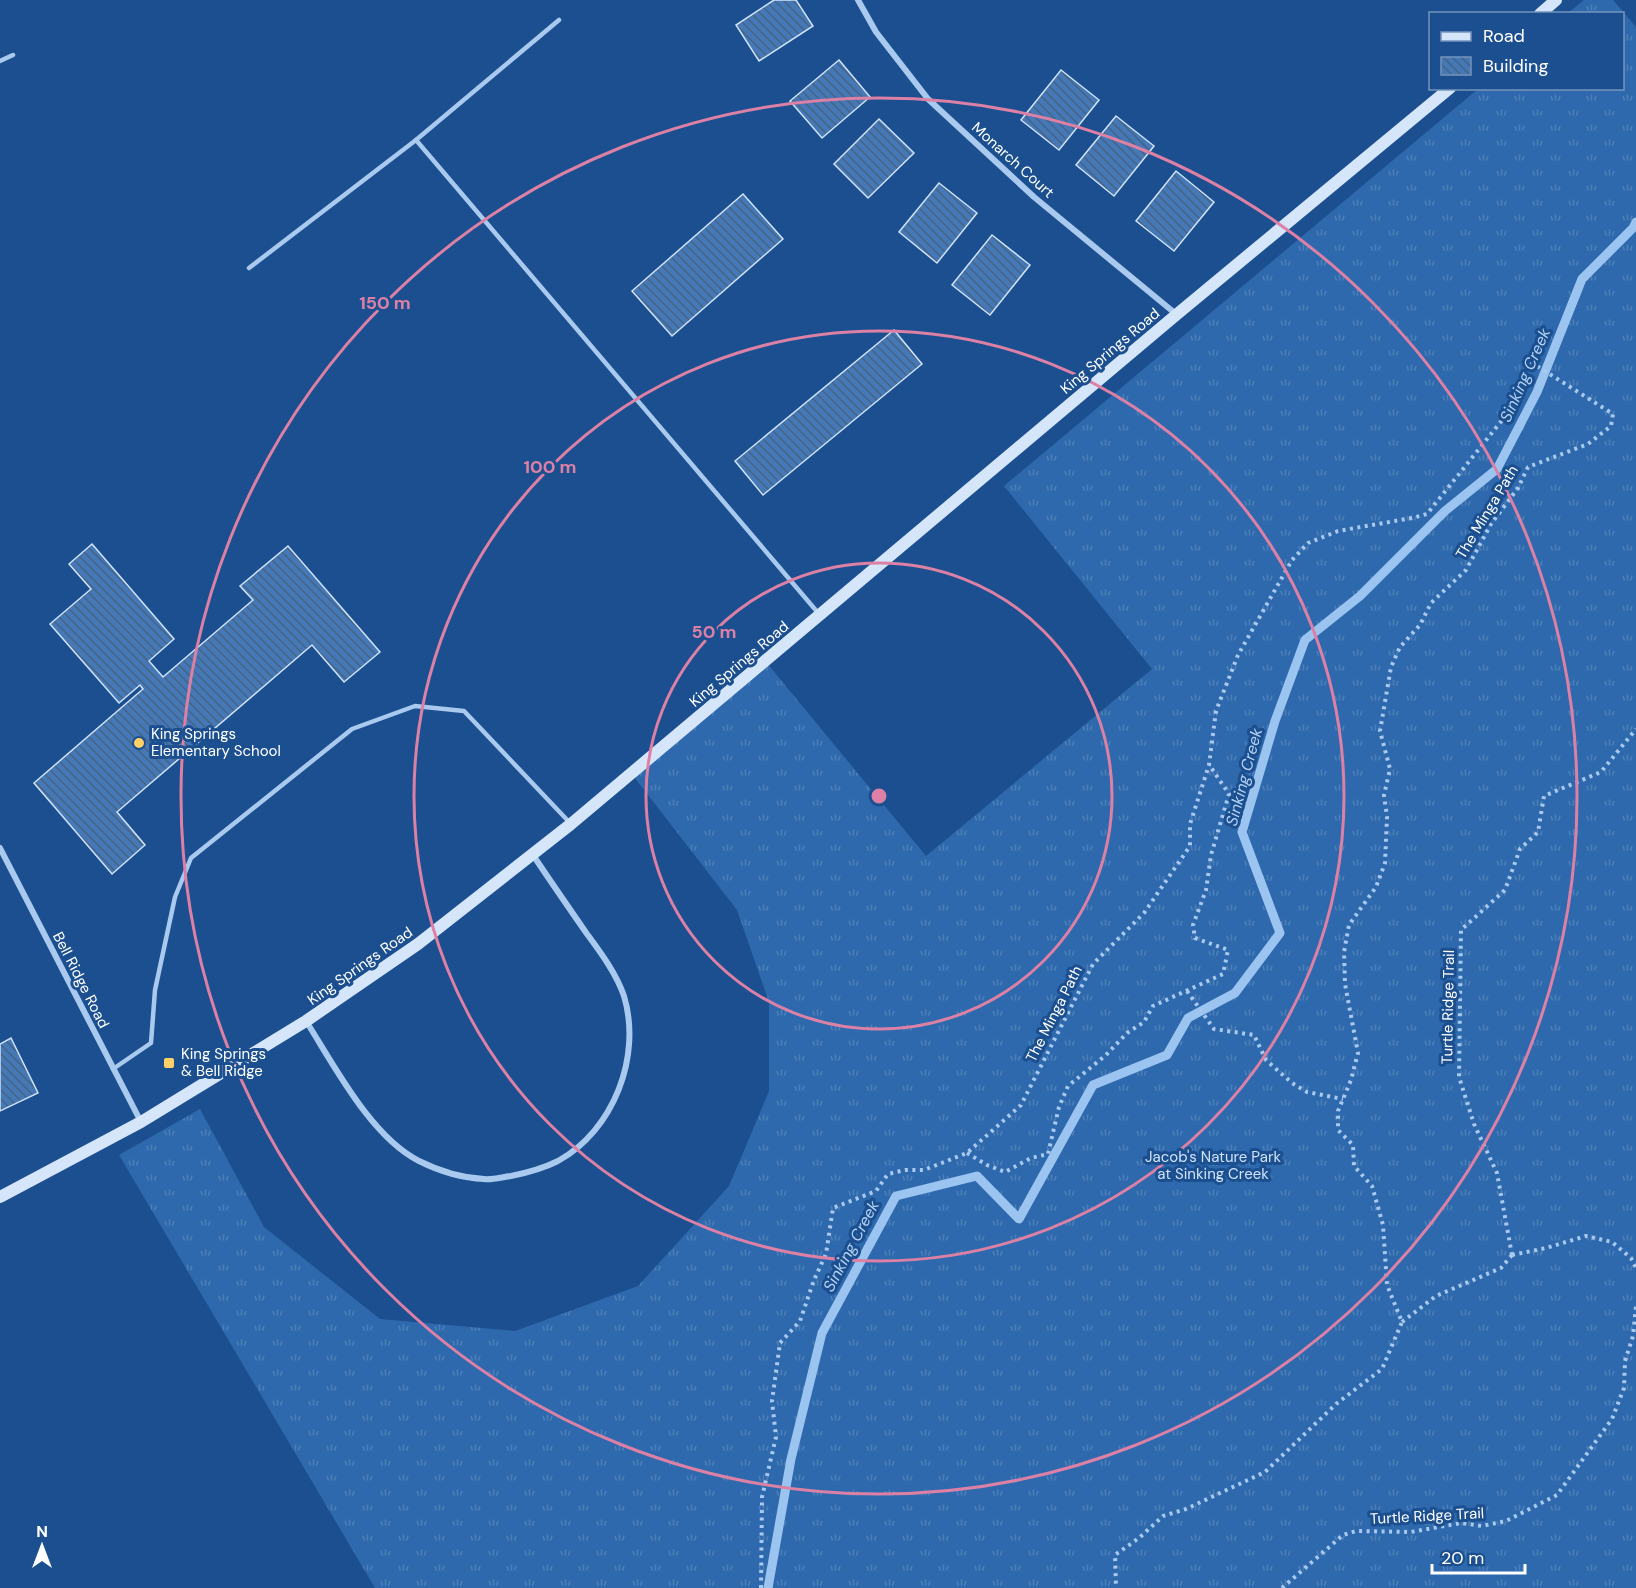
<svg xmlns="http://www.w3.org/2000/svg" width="1636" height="1588" font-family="'DM Sans',sans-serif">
  <defs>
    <pattern id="grass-tufts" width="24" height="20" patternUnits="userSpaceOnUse" patternTransform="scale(1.5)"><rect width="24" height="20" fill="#2e69ad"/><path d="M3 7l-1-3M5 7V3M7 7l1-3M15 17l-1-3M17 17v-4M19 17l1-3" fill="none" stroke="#4d80b9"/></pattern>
    <pattern id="building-back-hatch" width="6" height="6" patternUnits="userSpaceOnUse" patternTransform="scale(1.5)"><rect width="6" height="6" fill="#4478b7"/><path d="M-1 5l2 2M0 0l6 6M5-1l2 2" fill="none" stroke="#486282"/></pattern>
  </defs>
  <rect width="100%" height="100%" fill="#1b4f8f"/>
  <path fill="url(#grass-tufts)" d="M 1584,0 L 1613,0 L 1636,27 L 1636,1588 L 375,1588 L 119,1155 L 200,1109 L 264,1227 L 380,1319 L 515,1331 L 638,1286 L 729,1186 L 769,1091 L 769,1002 L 737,910 L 631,773 L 766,662 L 926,856 L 1152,669 L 1004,486 L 1478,89 L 1622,88 L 1622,14 L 1568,13 Z"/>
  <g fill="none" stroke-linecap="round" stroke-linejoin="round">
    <path stroke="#9cc4f0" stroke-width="9" d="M 768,1588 L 791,1459 L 822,1333 L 896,1196 L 977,1176 L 1019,1219 L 1093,1085 L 1167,1055 L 1188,1018 L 1235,993 L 1280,933 L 1242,832 L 1275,721 L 1305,640 L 1360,596 L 1445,511 L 1497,469 L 1537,392 L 1582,279 L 1633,228 L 1636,222"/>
  </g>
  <g fill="url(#building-back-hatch)" stroke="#cfe3fa" stroke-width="1.5">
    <path d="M 774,0 L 796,0 L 813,26 L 759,61 L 736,25 Z"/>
    <path d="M 839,60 L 870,97 L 822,138 L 790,101 Z"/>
    <path d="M 1061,70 L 1099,100 L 1059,150 L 1021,120 Z"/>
    <path d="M 1116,116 L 1154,146 L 1114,196 L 1076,165 Z"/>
    <path d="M 879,119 L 914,153 L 868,198 L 834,164 Z"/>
    <path d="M 1176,171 L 1214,202 L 1174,251 L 1136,221 Z"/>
    <path d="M 939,183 L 977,213 L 937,263 L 899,232 Z"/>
    <path d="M 743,194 L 783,239 L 672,336 L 632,291 Z"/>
    <path d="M 992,235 L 1030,265 L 990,315 L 952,285 Z"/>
    <path d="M 894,330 L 922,364 L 763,495 L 735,461 Z"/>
    <path d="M 92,544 L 174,639 L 149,661 L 163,677 L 253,600 L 240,586 L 288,546 L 380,652 L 344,682 L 312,645 L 117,812 L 145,845 L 112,874 L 34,783 L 143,689 L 140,685 L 119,703 L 50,624 L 91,589 L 69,564 Z"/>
    <path d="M 11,1038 L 38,1093 L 0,1111 L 0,1044 Z"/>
  </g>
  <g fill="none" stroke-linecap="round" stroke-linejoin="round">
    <g stroke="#a9c9ee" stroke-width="4" stroke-dasharray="3 4.5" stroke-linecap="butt">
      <path d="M 1187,991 L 1214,1029 L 1254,1035 L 1266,1060 L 1292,1083 L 1307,1092 L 1343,1099"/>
      <path d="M 967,1153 L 987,1165 L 1005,1172 L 1031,1158 L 1048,1154 L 1059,1107 L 1068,1086 L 1106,1055 L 1127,1033 L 1144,1022 L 1153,1006 L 1223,974 L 1228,950 L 1195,938 L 1193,925 L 1206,890 L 1211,855 L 1229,794 L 1210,766"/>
      <path d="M 1512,1255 L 1497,1173 L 1474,1124 L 1459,1077 L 1461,930 L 1505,890 L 1520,849 L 1538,832 L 1544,796 L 1601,772 L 1636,729"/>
      <path d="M 1512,1255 L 1546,1248 L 1586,1236 L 1612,1242 L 1631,1258 L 1636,1268"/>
      <path d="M 1402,1322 L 1436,1296 L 1501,1268 L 1512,1255"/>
      <path d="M 761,1588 L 762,1497 L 776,1437 L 772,1401 L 780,1343 L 800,1321 L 814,1280 L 826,1254 L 833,1208 L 876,1191 L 888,1174 L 905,1170 L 924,1170 L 967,1153 L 1021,1105 L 1093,964 L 1144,913 L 1190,846 L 1190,824 L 1209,765 L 1216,711 L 1238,655 L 1292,560 L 1308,543 L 1338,531 L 1412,518 L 1427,514 L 1515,404 L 1532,363 L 1613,414 L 1611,426 L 1588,444 L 1528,467 L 1518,488 L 1491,524 L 1466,570 L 1431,603 L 1420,625 L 1400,647 L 1391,667 L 1380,731 L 1390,769 L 1384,795 L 1387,817 L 1385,863 L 1376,887 L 1349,925 L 1344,952 L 1345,984 L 1358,1053 L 1351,1080 L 1338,1111 L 1338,1130 L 1353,1145 L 1354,1166 L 1372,1186 L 1383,1225 L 1387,1285 L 1402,1322 L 1382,1369 L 1336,1404 L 1265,1472 L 1186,1509 L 1163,1516 L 1139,1538 L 1115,1555 L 1116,1588"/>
      <path d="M 1282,1588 L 1343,1535 L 1356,1531 L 1411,1532 L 1461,1523 L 1482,1526 L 1506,1521 L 1557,1495 L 1612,1419 L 1624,1388 L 1625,1361 L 1633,1336 L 1636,1306"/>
    </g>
    <g stroke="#a9c9ee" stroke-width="4.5">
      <path d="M 0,61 L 13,55"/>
      <path d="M 416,140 L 819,614"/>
      <path d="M 249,268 L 416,140 L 559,20"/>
      <path d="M 113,1069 L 151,1043 L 155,990 L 175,897 L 191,858 L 352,729 L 415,706 L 464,711 L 571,824"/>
    </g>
    <g stroke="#a9c9ee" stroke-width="6">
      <path d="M 858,0 L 876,32 L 928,99 L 1034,197 L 1176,314"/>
      <path d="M 0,848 L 141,1122"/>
      <path d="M 306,1021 C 334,1065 371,1137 419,1161 C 439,1171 462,1178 484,1179 C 493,1180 502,1177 511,1176 C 526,1173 544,1168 558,1161 C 614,1130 642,1056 624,996 C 616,973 601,953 587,934 C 569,908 551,882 533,855"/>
    </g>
    <g stroke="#d6e6fa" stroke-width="12">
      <path d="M 1540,14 L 1556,0"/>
      <path d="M 0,1197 L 141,1122 L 306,1021 L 418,944 L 571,824 L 1176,315 L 1450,88"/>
    </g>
  </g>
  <g fill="none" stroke="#dd80a5" stroke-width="3">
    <circle cx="879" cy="796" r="233"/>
    <circle cx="879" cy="796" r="465"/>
    <circle cx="879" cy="796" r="698"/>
  </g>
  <g fill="#ffd166" stroke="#1b4f8f" stroke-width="2">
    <circle cx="139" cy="743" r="6"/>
    <rect x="163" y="1057" width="12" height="12" rx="3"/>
  </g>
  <g text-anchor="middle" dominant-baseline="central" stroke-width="6" stroke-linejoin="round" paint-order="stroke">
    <g font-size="15" fill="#fff" stroke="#1b4f8f">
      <text transform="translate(1013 160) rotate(42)">Monarch Court</text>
      <text transform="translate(1110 351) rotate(-40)">King Springs Road</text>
      <text transform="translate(1487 512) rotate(-59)">The Minga Path</text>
      <text transform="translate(739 664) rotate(-40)">King Springs Road</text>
      <text transform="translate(360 966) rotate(-35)">King Springs Road</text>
      <text transform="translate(81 980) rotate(63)">Bell Ridge Road</text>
      <text transform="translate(1448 1007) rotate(-89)">Turtle Ridge Trail</text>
      <text transform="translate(1054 1014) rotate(-63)">The Minga Path</text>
      <text transform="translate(1427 1516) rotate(-3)">Turtle Ridge Trail</text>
    </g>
    <g font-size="15" fill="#fff" stroke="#1b4f8f" text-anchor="start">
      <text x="151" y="734">King Springs<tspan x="151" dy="17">Elementary School</tspan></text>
      <text x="181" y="1054">King Springs<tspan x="181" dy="17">&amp; Bell Ridge</tspan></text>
    </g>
    <g font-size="15" fill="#cfe3fa" stroke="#1b4f8f">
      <text x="1213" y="1157">Jacob's Nature Park<tspan x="1213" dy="17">at Sinking Creek</tspan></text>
    </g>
    <g font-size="16" font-style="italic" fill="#b5d3f5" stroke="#1b4f8f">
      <text transform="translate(1525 375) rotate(-66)">Sinking Creek</text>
      <text transform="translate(1244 777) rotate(-75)">Sinking Creek</text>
      <text transform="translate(851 1246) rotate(-62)">Sinking Creek</text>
    </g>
  </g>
  <circle cx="879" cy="796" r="9" fill="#dd80a5" stroke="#1b4f8f" stroke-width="3"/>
  <g font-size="18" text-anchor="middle" font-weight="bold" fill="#dd80a5" stroke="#1b4f8f" stroke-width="6" stroke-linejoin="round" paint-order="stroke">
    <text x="385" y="309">150 m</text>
    <text x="550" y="473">100 m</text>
    <text x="714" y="638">50 m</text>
  </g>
  <rect x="1429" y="12" width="195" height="78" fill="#1b4f8f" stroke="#7695bc" stroke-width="1.5"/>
  <rect x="1441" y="32" width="30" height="9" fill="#d6e6fa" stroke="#7695bc" stroke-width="1.5"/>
  <text x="1483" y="42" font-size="18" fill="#ffffff">Road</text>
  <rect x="1441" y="57" width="30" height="18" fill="url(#building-back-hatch)" stroke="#7695bc" stroke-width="1.5"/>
  <text x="1483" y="72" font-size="18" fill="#ffffff">Building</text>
  <g transform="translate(42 1546)" stroke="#1b4f8f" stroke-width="4.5" paint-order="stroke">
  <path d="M0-4.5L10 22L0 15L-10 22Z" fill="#ffffff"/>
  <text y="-9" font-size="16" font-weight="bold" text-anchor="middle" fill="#ffffff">N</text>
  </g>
  <path d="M1432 1564v9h93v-9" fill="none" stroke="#ffffff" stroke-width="3"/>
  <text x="1441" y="1564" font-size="18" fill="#ffffff" stroke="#1b4f8f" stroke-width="4.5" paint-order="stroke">20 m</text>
</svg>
